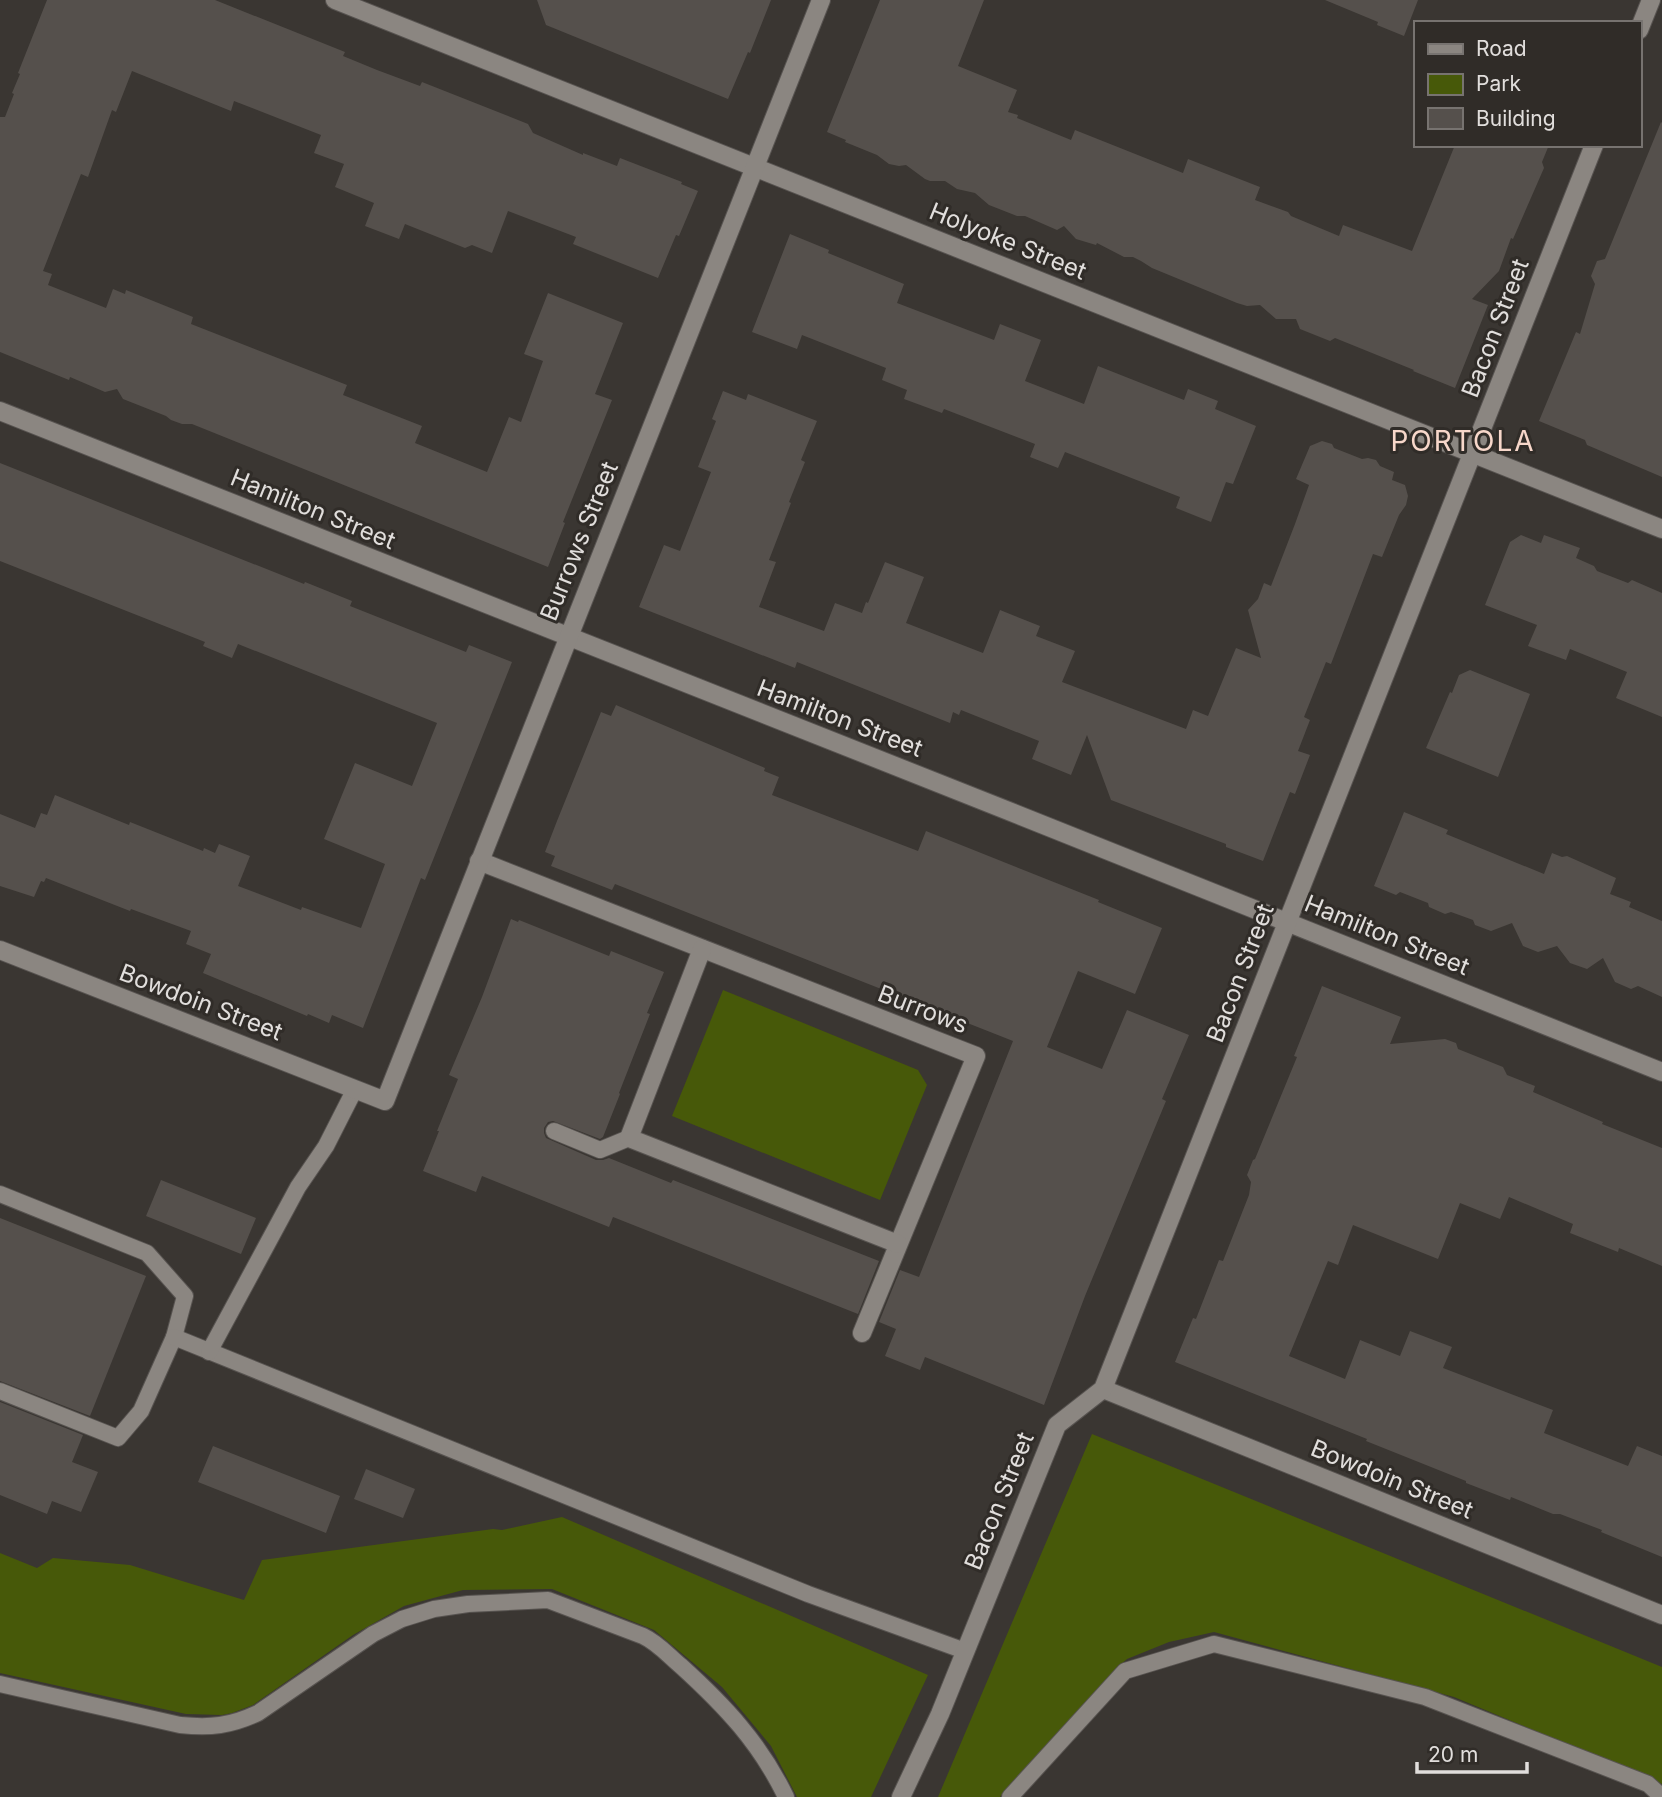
<svg xmlns="http://www.w3.org/2000/svg" width="1662" height="1797" font-family="Inter,sans-serif">
  <rect width="100%" height="100%" fill="#3a3632"/>
  <g fill="#475909">
    <path d="M 723,990 L 918,1070 L 927,1085 L 880,1200 L 672,1116 Z"/>
    <path d="M 1092,1434 L 1662,1667 L 1662,1784 L 1454,1697 L 1214,1632 L 1169,1642 L 1127,1659 L 1119,1666 L 1000,1797 L 938,1797 Z"/>
    <path d="M 562,1517 L 928,1675 L 871,1797 L 797,1797 L 771,1746 L 722,1687 L 654,1630 L 552,1589 L 463,1590 L 404,1606 L 353,1635 L 253,1705 L 232,1713 L 222,1715 L 186,1714 L 0,1673 L 0,1553 L 37,1568 L 53,1558 L 130,1565 L 244,1600 L 262,1560 L 493,1529 L 502,1530 Z"/>
  </g>
  <g fill="#55504c">
    <path d="M 47,0 L 215,0 L 345,52 L 343,56 L 377,70 L 420,86 L 422,82 L 528,124 L 533,133 L 583,155 L 583,153 L 617,166 L 620,158 L 682,182 L 681,184 L 698,191 L 679,236 L 676,235 L 658,278 L 573,244 L 576,237 L 508,211 L 492,253 L 472,245 L 465,248 L 405,224 L 399,239 L 365,226 L 374,203 L 335,187 L 344,164 L 314,153 L 321,135 L 234,101 L 231,111 L 132,71 L 116,112 L 112,110 L 88,177 L 81,174 L 43,271 L 52,274 L 48,285 L 106,308 L 113,289 L 125,294 L 126,290 L 193,317 L 191,324 L 347,385 L 343,395 L 422,426 L 415,443 L 487,472 L 509,417 L 521,422 L 543,361 L 524,354 L 548,293 L 623,323 L 595,394 L 612,400 L 563,522 L 565,523 L 548,567 L 192,424 L 182,424 L 171,420 L 166,416 L 123,399 L 117,389 L 105,392 L 70,377 L 69,380 L 0,352 L 0,117 L 5,117 L 14,94 L 12,93 L 20,74 L 18,73 Z"/>
    <path d="M 537,0 L 771,0 L 750,53 L 748,52 L 728,99 L 546,25 Z"/>
    <path d="M 880,0 L 984,0 L 958,66 L 1017,90 L 1008,112 L 1018,115 L 1017,118 L 1071,140 L 1075,130 L 1183,173 L 1188,159 L 1260,187 L 1255,200 L 1288,212 L 1291,216 L 1339,236 L 1343,225 L 1412,251 L 1455,145 L 1549,145 L 1542,162 L 1544,168 L 1513,239 L 1511,238 L 1499,271 L 1472,299 L 1488,305 L 1455,388 L 1413,371 L 1414,370 L 1335,338 L 1330,341 L 1300,329 L 1296,319 L 1276,319 L 1260,305 L 1247,306 L 1237,303 L 1152,268 L 1141,261 L 1133,257 L 1124,257 L 1097,243 L 1096,245 L 1076,239 L 1064,226 L 1057,230 L 1025,216 L 1017,216 L 989,205 L 975,193 L 957,189 L 945,181 L 930,181 L 925,179 L 906,165 L 899,166 L 889,164 L 877,155 L 845,142 L 846,140 L 827,132 Z"/>
    <path d="M 1325,0 L 1418,0 L 1404,36 L 1377,25 L 1378,22 Z"/>
    <path d="M 1661,122 L 1662,123 L 1662,477 L 1587,445 L 1585,440 L 1539,421 L 1576,332 L 1580,334 L 1595,284 L 1591,276 L 1597,261 L 1605,259 Z"/>
    <path d="M 790,234 L 829,250 L 828,253 L 904,284 L 897,303 L 994,340 L 1000,324 L 1041,340 L 1025,381 L 1084,404 L 1098,366 L 1184,400 L 1188,389 L 1218,401 L 1215,409 L 1256,426 L 1233,484 L 1226,482 L 1211,522 L 1176,508 L 1180,497 L 1065,452 L 1058,468 L 1030,457 L 1035,444 L 944,409 L 942,413 L 904,399 L 907,390 L 882,380 L 886,368 L 802,335 L 797,349 L 752,332 Z"/>
    <path d="M 723,391 L 746,400 L 748,394 L 817,421 L 801,460 L 805,462 L 789,502 L 791,503 L 769,560 L 776,562 L 759,607 L 824,631 L 835,603 L 862,613 L 866,602 L 868,603 L 885,562 L 924,577 L 906,623 L 983,653 L 1000,610 L 1040,626 L 1036,636 L 1075,651 L 1062,682 L 1186,729 L 1193,710 L 1208,716 L 1236,648 L 1261,658 L 1248,610 L 1258,599 L 1264,583 L 1271,586 L 1295,524 L 1309,485 L 1296,479 L 1310,446 L 1322,441 L 1332,444 L 1334,448 L 1362,459 L 1368,458 L 1376,460 L 1380,466 L 1394,472 L 1392,480 L 1405,485 L 1408,496 L 1406,505 L 1399,515 L 1382,557 L 1373,554 L 1331,664 L 1326,662 L 1304,717 L 1310,720 L 1298,751 L 1310,755 L 1295,794 L 1290,792 L 1263,861 L 1226,847 L 1226,844 L 1111,800 L 1087,735 L 1071,775 L 1032,759 L 1039,741 L 961,710 L 959,715 L 953,712 L 950,723 L 797,662 L 795,668 L 639,607 L 664,545 L 680,551 L 711,472 L 698,467 L 716,421 L 712,419 Z"/>
    <path d="M 0,463 L 304,584 L 305,582 L 352,601 L 350,606 L 466,652 L 469,645 L 512,662 L 425,880 L 421,878 L 363,1028 L 332,1015 L 329,1023 L 308,1014 L 307,1016 L 203,973 L 211,954 L 186,944 L 191,931 L 131,909 L 130,911 L 46,878 L 44,882 L 41,881 L 34,897 L 0,886 L 0,814 L 35,828 L 41,813 L 47,815 L 55,795 L 129,825 L 130,822 L 203,851 L 204,848 L 215,853 L 219,844 L 250,856 L 238,886 L 301,910 L 302,907 L 361,928 L 385,864 L 324,839 L 355,763 L 412,786 L 437,723 L 238,644 L 232,658 L 203,646 L 205,642 L 0,561 Z"/>
    <path d="M 1521,535 L 1541,543 L 1544,535 L 1580,548 L 1576,558 L 1594,566 L 1597,571 L 1628,583 L 1632,580 L 1662,593 L 1662,717 L 1616,698 L 1627,672 L 1570,649 L 1566,660 L 1528,646 L 1537,625 L 1485,605 L 1510,542 Z"/>
    <path d="M 1470,670 L 1530,694 L 1498,777 L 1426,748 L 1450,692 L 1452,693 L 1459,675 Z"/>
    <path d="M 616,705 L 765,768 L 764,771 L 779,777 L 772,795 L 918,851 L 926,831 L 1099,900 L 1098,902 L 1162,928 L 1135,994 L 1078,971 L 1047,1047 L 1102,1069 L 1127,1010 L 1189,1035 L 1162,1099 L 1166,1101 L 1085,1296 L 1044,1405 L 925,1357 L 920,1370 L 885,1356 L 896,1329 L 879,1322 L 900,1270 L 919,1277 L 1013,1041 L 615,884 L 612,890 L 551,866 L 555,856 L 545,852 L 557,821 L 601,712 L 611,716 Z"/>
    <path d="M 1404,812 L 1448,830 L 1446,834 L 1544,874 L 1552,853 L 1562,857 L 1567,856 L 1616,878 L 1610,894 L 1631,902 L 1629,907 L 1662,921 L 1662,997 L 1638,986 L 1631,989 L 1615,982 L 1603,958 L 1587,969 L 1570,963 L 1557,946 L 1538,952 L 1523,946 L 1512,923 L 1491,931 L 1475,925 L 1473,920 L 1451,912 L 1445,914 L 1429,907 L 1428,903 L 1400,892 L 1396,895 L 1374,886 Z"/>
    <path d="M 511,919 L 518,922 L 519,920 L 609,956 L 611,951 L 664,972 L 647,1013 L 650,1014 L 619,1093 L 620,1094 L 603,1137 L 600,1139 L 553,1121 L 548,1122 L 544,1128 L 544,1133 L 546,1138 L 596,1160 L 603,1160 L 609,1158 L 671,1183 L 673,1180 L 879,1261 L 858,1314 L 613,1217 L 609,1227 L 482,1176 L 476,1192 L 423,1171 L 439,1131 L 437,1131 L 458,1079 L 449,1075 L 482,997 Z"/>
    <path d="M 1322,986 L 1401,1017 L 1390,1044 L 1445,1039 L 1456,1043 L 1458,1049 L 1503,1067 L 1507,1075 L 1535,1086 L 1533,1092 L 1603,1122 L 1602,1124 L 1662,1148 L 1662,1266 L 1619,1248 L 1618,1252 L 1570,1233 L 1573,1224 L 1509,1197 L 1500,1219 L 1460,1203 L 1438,1259 L 1353,1225 L 1338,1265 L 1328,1261 L 1289,1356 L 1345,1379 L 1360,1340 L 1400,1356 L 1410,1331 L 1452,1347 L 1443,1368 L 1553,1410 L 1544,1433 L 1628,1466 L 1637,1446 L 1662,1456 L 1662,1557 L 1601,1532 L 1602,1530 L 1560,1514 L 1553,1514 L 1511,1497 L 1510,1500 L 1466,1483 L 1466,1481 L 1366,1441 L 1367,1439 L 1175,1362 L 1193,1318 L 1196,1319 L 1219,1260 L 1223,1261 L 1249,1195 L 1251,1182 L 1247,1175 L 1253,1160 L 1255,1159 L 1297,1057 L 1294,1056 Z"/>
    <path d="M 161,1180 L 256,1218 L 241,1254 L 146,1216 Z"/>
    <path d="M 0,1218 L 146,1276 L 90,1416 L 0,1381 Z"/>
    <path d="M 0,1402 L 83,1435 L 72,1462 L 98,1472 L 81,1512 L 52,1501 L 47,1514 L 0,1495 Z"/>
    <path d="M 213,1446 L 340,1496 L 326,1533 L 198,1482 Z"/>
    <path d="M 366,1469 L 415,1489 L 403,1518 L 354,1499 Z"/>
  </g>
  <g fill="none" stroke-linecap="round" stroke-linejoin="round">
    <defs>
      <g id="service">
        <path d="M 554,1131 L 600,1150 L 629,1138"/>
        <path d="M 0,1194 L 147,1253 L 185,1296 L 174,1337 L 141,1411 L 118,1438 L 0,1391"/>
        <path d="M 174,1337 L 808,1594 L 965,1651"/>
        <path d="M 209,1352 L 298,1187 L 326,1146 L 355,1089"/>
        <path d="M 0,1684 L 180,1725 C 211,1728 230,1726 258,1713 L 373,1634 L 402,1619 L 434,1609 L 468,1604 L 548,1600 L 643,1636 C 658,1643 669,1656 681,1666 C 725,1706 760,1743 786,1797"/>
        <path d="M 1010,1797 L 1125,1671 L 1214,1644 L 1425,1697 L 1648,1784 L 1662,1797"/>
      </g>
      <g id="minor">
        <path d="M 335,0 L 1662,529"/>
        <path d="M 1639,30 L 1651,0"/>
        <path d="M 0,411 C 554,632 1109,849 1662,1072"/>
        <path d="M 479,861 L 976,1056 L 862,1333"/>
        <path d="M 702,949 L 629,1138 L 898,1244"/>
        <path d="M 0,950 L 385,1101 L 821,0"/>
        <path d="M 1103,1389 L 1662,1615"/>
        <path d="M 901,1797 L 940,1714 L 1057,1425 L 1103,1389 L 1594,145"/>
      </g>
    </defs>
    <use href="#service" stroke="#575350" stroke-width="18"/>
    <use href="#minor" stroke="#575350" stroke-width="20"/>
    <use href="#service" stroke="#8b8681" stroke-width="16"/>
    <use href="#minor" stroke="#8b8681" stroke-width="18"/>
  </g>
  <g text-anchor="middle" dominant-baseline="central" stroke-width="6" stroke-linejoin="round" paint-order="stroke">
    <g font-size="24" fill="#e1dedc" stroke="#302c28">
      <text transform="translate(1008 241) rotate(22)">Holyoke Street</text>
      <text transform="translate(1495 328) rotate(-69)">Bacon Street</text>
      <text transform="translate(313 509) rotate(22)">Hamilton Street</text>
      <text transform="translate(579 541) rotate(-68)">Burrows Street</text>
      <text transform="translate(840 718) rotate(21)">Hamilton Street</text>
      <text transform="translate(1387 935) rotate(22)">Hamilton Street</text>
      <text transform="translate(1240 973) rotate(-69)">Bacon Street</text>
      <text transform="translate(201 1002) rotate(21)">Bowdoin Street</text>
      <text transform="translate(923 1009) rotate(21)">Burrows</text>
      <text transform="translate(1392 1479) rotate(22)">Bowdoin Street</text>
      <text transform="translate(999 1501) rotate(-68)">Bacon Street</text>
    </g>
    <g font-size="28" letter-spacing="2" fill="#f7d7ca" stroke="#302c28">
      <text x="1463" y="441">PORTOLA</text>
    </g>
  </g>
  <rect x="1414" y="21" width="228" height="126" fill="#302c28" stroke="#777370" stroke-width="2"/>
  <rect x="1428" y="44" width="35" height="10" fill="#8b8681" stroke="#777370" stroke-width="2"/>
  <text x="1476" y="56" font-size="21" fill="#e1dedc">Road</text>
  <rect x="1428" y="74" width="35" height="21" fill="#475909" stroke="#777370" stroke-width="2"/>
  <text x="1476" y="91" font-size="21" fill="#e1dedc">Park</text>
  <rect x="1428" y="108" width="35" height="21" fill="#55504c" stroke="#777370" stroke-width="2"/>
  <text x="1476" y="126" font-size="21" fill="#e1dedc">Building</text>
  <path d="M1417 1762v10h110v-10" fill="none" stroke="#e1dedc" stroke-width="3.5"/>
  <text x="1428" y="1762" font-size="21" fill="#e1dedc" stroke="#302c28" stroke-width="5" paint-order="stroke">20 m</text>
</svg>
